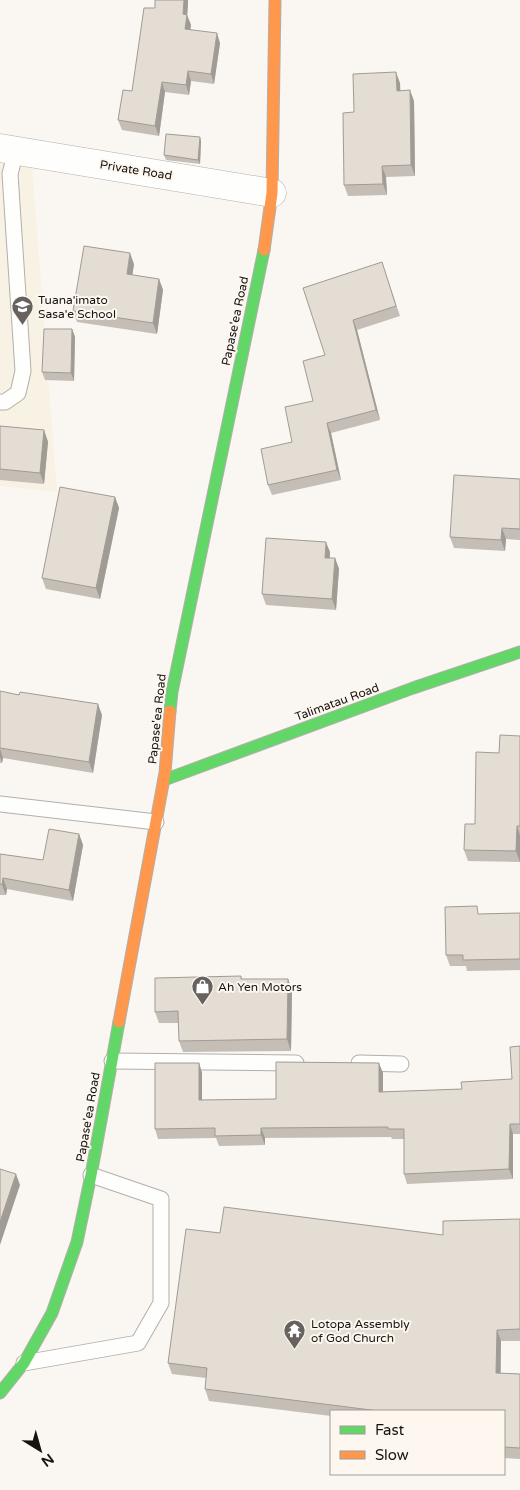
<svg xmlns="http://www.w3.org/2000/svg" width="520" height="1490" font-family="'Varela Round',sans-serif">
  <rect width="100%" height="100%" fill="#faf6f2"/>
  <path fill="#f8f2e4" d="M 0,161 L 32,166 L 57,492 L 0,486 Z"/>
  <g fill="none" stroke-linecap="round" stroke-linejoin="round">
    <defs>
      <g id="lane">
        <path d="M 0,402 L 5,402 L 18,393 L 23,371 L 10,174 L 16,151"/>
        <path d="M 0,804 L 156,822"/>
        <path d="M 112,1061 L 296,1063"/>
        <path d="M 359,1063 L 401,1064"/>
        <path d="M 24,1363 L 138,1343 L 161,1303 L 161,1199 L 91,1175"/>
      </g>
      <path id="street" d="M 0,148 L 272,193"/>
      <g id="fast">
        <path d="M 170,711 L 172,692 L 264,250"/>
        <path d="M 164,780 L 413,688 L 520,652"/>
        <path d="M 0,1393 L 24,1363 L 52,1313 L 77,1242 L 91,1175 L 119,1022"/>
      </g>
      <g id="slow">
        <path d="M 264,250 L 272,193 L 275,0"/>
        <path d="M 119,1022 L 165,773 L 170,711"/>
      </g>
    </defs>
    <use href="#lane" stroke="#b2afac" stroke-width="17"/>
    <use href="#street" stroke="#b2afac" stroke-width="29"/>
    <use href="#fast" stroke="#b2afac" stroke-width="13"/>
    <use href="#slow" stroke="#b2afac" stroke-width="13"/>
    <use href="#lane" stroke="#fefefd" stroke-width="15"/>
    <use href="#street" stroke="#fefefd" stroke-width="28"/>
    <use href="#fast" stroke="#63d668" stroke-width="11"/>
    <use href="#slow" stroke="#ff974d" stroke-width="11"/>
  </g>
  <g fill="#c4beb6">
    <path d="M 155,0 L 188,0 L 188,2 L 187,15 L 191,25 L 190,29 L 220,43 L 214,84 L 191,81 L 189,95 L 165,92 L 159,136 L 122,130 L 118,120 L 132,91 L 155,8 Z"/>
    <path d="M 400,83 L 400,90 L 414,101 L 415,176 L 386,177 L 387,195 L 348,196 L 344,185 L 354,112 Z"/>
    <path d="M 201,141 L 200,164 L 166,160 L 164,155 Z"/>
    <path d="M 382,262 L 400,316 L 357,330 L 380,420 L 331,433 L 341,480 L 272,495 L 268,485 L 292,442 L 313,401 L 325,355 Z"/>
    <path d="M 134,264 L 132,275 L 159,279 L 163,290 L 157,334 L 77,322 L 73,311 Z"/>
    <path d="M 72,329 L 75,337 L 74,381 L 45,380 L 42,372 Z"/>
    <path d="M 0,426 L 44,430 L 48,442 L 44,484 L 0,480 Z"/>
    <path d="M 520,479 L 520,540 L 506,539 L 505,551 L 454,548 L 450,537 Z"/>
    <path d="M 115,497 L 119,508 L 100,599 L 46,589 L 42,578 Z"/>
    <path d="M 330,552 L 330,558 L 335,558 L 339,569 L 336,610 L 266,605 L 262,594 Z"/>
    <path d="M 0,691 L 102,715 L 93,773 L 3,758 L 2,763 L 0,763 Z"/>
    <path d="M 520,736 L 520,862 L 468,861 L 464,850 L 475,824 L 499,753 Z"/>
    <path d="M 79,834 L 83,845 L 73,901 L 7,889 L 6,895 L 0,895 L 0,854 L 43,860 Z"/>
    <path d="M 520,913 L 520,970 L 467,971 L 466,966 L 450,966 L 446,955 L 480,914 Z"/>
    <path d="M 241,976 L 242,979 L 288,979 L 292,990 L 291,1051 L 183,1052 L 179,1041 L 179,1023 L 159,1023 L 155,1012 Z"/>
    <path d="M 520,1046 L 520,1134 L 513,1134 L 513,1179 L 407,1184 L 404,1174 L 404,1139 L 392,1139 L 391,1137 L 265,1138 L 265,1145 L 219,1146 L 216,1138 L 158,1139 L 155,1129 L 199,1063 L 202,1073 L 202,1100 L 276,1099 L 383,1073 L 383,1092 L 462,1089 L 512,1079 Z"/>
    <path d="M 520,1219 L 520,1341 L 501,1341 L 501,1373 L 520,1374 L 520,1459 L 504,1458 L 504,1411 L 331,1411 L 331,1416 L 209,1401 L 205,1389 L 206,1378 L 172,1374 L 168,1363 L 220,1233 L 443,1235 Z"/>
  </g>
  <g fill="#a09b94">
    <path d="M 184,0 L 188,0 L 188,2 L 187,20 L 187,15 L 191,25 L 189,39 L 185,29 L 183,14 Z"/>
    <path d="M 217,33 L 220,43 L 214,84 L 211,74 Z"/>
    <path d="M 188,71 L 191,81 L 189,95 L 186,85 Z"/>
    <path d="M 396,72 L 400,83 L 401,102 L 397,91 Z"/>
    <path d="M 162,82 L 165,92 L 159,136 L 155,126 Z"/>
    <path d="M 410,90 L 414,101 L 415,176 L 411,165 Z"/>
    <path d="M 200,137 L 201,141 L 200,164 L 198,160 Z"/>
    <path d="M 382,166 L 386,177 L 387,195 L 383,184 Z"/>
    <path d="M 130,253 L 134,264 L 131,285 L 127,274 Z"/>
    <path d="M 159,279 L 163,290 L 157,334 L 153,323 Z"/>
    <path d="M 353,320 L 357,330 L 380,420 L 376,410 Z"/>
    <path d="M 72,329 L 75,337 L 74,381 L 71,373 Z"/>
    <path d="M 327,423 L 331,433 L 341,480 L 337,470 Z"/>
    <path d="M 44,430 L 48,442 L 44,484 L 40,473 Z"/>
    <path d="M 115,497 L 119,508 L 100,599 L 96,588 Z"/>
    <path d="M 502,528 L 506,539 L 505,551 L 501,540 Z"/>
    <path d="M 326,542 L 330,552 L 329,569 L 325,558 Z"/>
    <path d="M 335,558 L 339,569 L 336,610 L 332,599 Z"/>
    <path d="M 98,704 L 102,715 L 93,773 L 89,762 Z"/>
    <path d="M 0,749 L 3,758 L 2,763 L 0,757 Z"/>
    <path d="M 517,826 L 520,835 L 520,862 L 516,851 Z"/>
    <path d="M 79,834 L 83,845 L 73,901 L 69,890 Z"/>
    <path d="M 3,878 L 7,889 L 6,895 L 2,885 Z"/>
    <path d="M 288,979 L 292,990 L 291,1051 L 287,1039 Z"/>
    <path d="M 199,1063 L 202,1073 L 202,1110 L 199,1100 Z"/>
    <path d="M 379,1063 L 383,1073 L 383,1102 L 379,1092 Z"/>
    <path d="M 510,1124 L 513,1134 L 513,1179 L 509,1169 Z"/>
    <path d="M 261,1128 L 265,1138 L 265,1145 L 261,1135 Z"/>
    <path d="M 16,1174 L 20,1185 L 0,1245 L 0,1222 Z"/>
    <path d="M 497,1330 L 501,1341 L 500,1384 L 496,1373 Z"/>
  </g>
  <g fill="#e4ddd4" stroke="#a09b94">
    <path d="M 155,0 L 184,0 L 183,14 L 187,15 L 185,29 L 217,33 L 211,74 L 188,71 L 186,85 L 162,82 L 155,126 L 118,120 L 123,90 L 132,91 L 144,8 L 155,8 Z"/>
    <path d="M 396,72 L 397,91 L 410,90 L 411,165 L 382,166 L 383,184 L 344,185 L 343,113 L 354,112 L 353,74 Z"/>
    <path d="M 166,134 L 200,137 L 198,160 L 164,155 Z"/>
    <path d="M 84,246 L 130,253 L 127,274 L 159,279 L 153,323 L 73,311 Z"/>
    <path d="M 382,262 L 396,306 L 353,320 L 376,410 L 327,423 L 337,470 L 268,485 L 261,449 L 292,442 L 285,407 L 313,401 L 303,361 L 325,355 L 303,288 Z"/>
    <path d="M 44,329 L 72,329 L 71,373 L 42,372 Z"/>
    <path d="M 0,426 L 44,430 L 40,473 L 0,469 Z"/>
    <path d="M 454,475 L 520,479 L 520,529 L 502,528 L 501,540 L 450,537 Z"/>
    <path d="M 60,487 L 115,497 L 96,588 L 42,578 Z"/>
    <path d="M 266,538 L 326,542 L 325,558 L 335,558 L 332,599 L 262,594 Z"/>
    <path d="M 0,691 L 19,695 L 20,692 L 98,704 L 89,762 L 0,748 Z"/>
    <path d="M 500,735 L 520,736 L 520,826 L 517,826 L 516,851 L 464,850 L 465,824 L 475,824 L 476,752 L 499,753 Z"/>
    <path d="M 49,829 L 79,834 L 69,890 L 3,878 L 2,885 L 0,884 L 0,854 L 43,860 Z"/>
    <path d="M 477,906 L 478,914 L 520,913 L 520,959 L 463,960 L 463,955 L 446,955 L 445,907 Z"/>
    <path d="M 241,976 L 241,979 L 288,979 L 287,1039 L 179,1041 L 178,1011 L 155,1012 L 155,978 Z"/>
    <path d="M 520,1046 L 520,1124 L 510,1124 L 509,1169 L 404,1174 L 404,1129 L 388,1129 L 388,1127 L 261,1128 L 261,1135 L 215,1136 L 215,1128 L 155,1129 L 155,1063 L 199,1063 L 199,1100 L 276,1099 L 276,1062 L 379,1063 L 379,1092 L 462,1089 L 461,1082 L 512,1079 L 510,1047 Z"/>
    <path d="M 0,1169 L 16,1174 L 0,1222 Z"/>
    <path d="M 224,1207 L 443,1235 L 443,1221 L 520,1219 L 520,1329 L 497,1330 L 496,1373 L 520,1374 L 520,1448 L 504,1447 L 504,1411 L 379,1411 L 205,1389 L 207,1368 L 168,1363 L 186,1229 L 220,1233 Z"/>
  </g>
  <defs>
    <symbol id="school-pin" viewBox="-11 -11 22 30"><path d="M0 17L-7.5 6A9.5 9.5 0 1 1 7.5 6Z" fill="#666260" stroke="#fdf7ef"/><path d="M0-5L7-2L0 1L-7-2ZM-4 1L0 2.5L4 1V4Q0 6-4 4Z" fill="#fff"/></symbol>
    <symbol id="shop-pin" viewBox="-11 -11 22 30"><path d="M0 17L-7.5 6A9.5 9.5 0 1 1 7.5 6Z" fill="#666260" stroke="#fdf7ef"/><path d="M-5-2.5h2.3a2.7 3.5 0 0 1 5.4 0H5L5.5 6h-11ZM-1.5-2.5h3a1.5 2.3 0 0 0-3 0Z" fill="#fff"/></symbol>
    <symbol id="temple-pin" viewBox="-11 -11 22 30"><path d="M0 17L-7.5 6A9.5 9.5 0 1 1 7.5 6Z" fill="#666260" stroke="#fdf7ef"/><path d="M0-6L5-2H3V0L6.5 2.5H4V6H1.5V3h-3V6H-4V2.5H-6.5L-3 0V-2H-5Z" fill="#fff"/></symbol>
  </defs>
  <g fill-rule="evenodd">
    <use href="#school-pin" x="10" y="294" width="25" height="34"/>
    <use href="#shop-pin" x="190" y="974" width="25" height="34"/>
    <use href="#temple-pin" x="282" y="1318" width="25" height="34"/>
  </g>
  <g text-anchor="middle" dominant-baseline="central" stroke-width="4" stroke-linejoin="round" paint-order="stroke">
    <g font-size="12" fill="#161311" stroke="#fdf7ef">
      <text transform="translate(136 170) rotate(9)">Private Road</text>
      <text transform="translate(235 321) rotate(-78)">Papase'ea Road</text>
      <text transform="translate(337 702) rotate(-20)">Talimatau Road</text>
      <text transform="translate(157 719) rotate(-84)">Papase'ea Road</text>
      <text transform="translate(88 1117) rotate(-80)">Papase'ea Road</text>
    </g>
    <g font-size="12" fill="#161311" stroke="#fdf7ef" text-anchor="start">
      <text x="38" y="300">Tuana'imato<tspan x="38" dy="14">Sasa'e School</tspan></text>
      <text x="218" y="987">Ah Yen Motors</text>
      <text x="311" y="1324">Lotopa Assembly<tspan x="311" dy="14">of God Church</tspan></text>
    </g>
  </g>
  <rect x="330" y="1410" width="175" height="65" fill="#fdf7ef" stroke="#a19c96"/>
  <rect x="340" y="1426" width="25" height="8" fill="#63d668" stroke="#a19c96"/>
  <text x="375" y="1435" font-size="15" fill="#161311">Fast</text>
  <rect x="340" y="1451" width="25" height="8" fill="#ff974d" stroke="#a19c96"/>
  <text x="375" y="1460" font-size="15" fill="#161311">Slow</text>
  <g transform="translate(40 1450) rotate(143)" stroke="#fdf7ef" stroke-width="4" paint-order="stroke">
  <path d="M0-4L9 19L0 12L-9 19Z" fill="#161311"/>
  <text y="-8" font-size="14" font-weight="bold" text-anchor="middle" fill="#161311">N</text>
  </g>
</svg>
